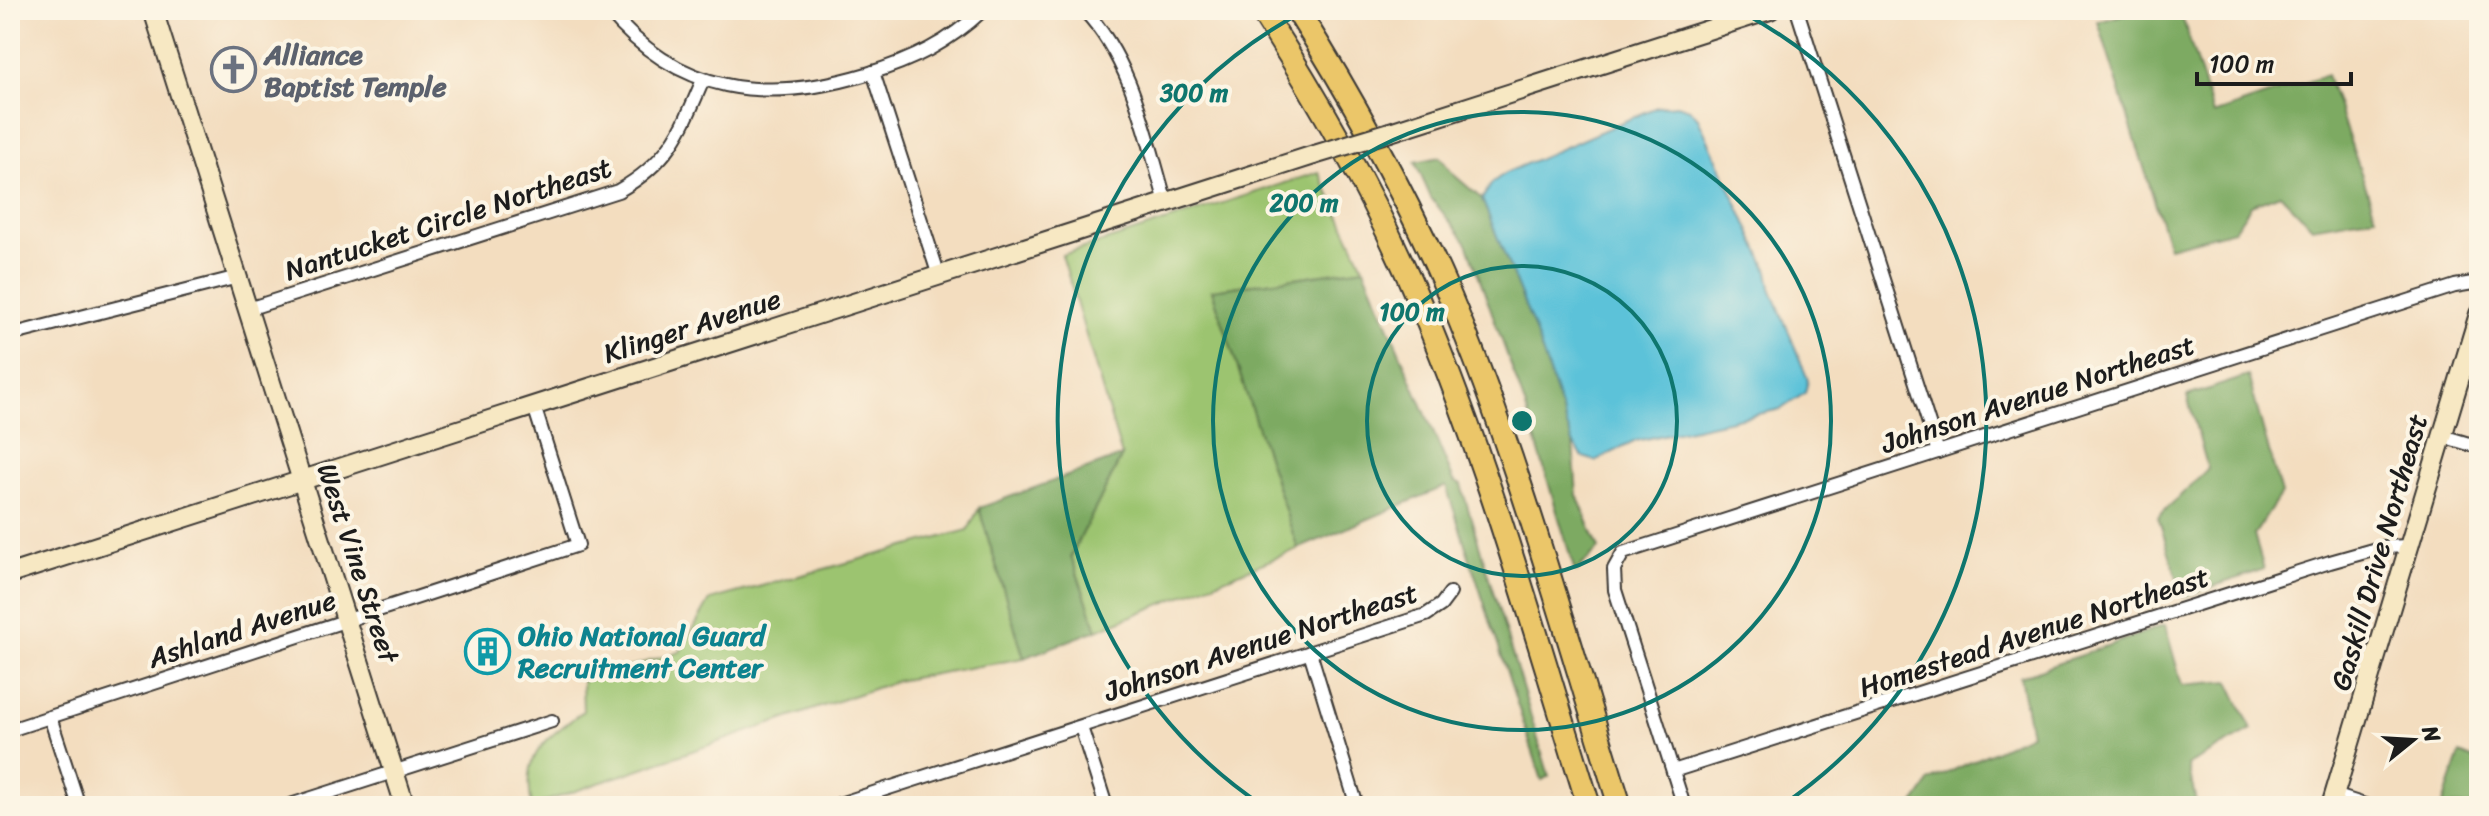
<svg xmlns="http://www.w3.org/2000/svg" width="2489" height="816" font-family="Sriracha,sans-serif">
  <rect width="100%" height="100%" fill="#fcf5e5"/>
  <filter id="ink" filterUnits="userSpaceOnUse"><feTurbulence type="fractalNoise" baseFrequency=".0125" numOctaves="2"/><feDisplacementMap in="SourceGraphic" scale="16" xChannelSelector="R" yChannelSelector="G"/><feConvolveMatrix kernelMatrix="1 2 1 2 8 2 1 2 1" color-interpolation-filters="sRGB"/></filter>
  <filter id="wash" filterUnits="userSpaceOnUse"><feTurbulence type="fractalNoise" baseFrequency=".006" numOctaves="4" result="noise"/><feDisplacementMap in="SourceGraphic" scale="32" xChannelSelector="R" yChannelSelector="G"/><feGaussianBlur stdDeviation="1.8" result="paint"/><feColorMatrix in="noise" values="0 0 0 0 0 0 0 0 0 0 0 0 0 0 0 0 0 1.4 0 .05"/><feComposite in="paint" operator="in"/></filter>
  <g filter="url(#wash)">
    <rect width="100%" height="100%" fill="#f3ddbf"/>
    <g fill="#9cc46f" stroke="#5c7046" stroke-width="2">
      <path d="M 1319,172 L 1364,268 L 1212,290 L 1298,549 L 1097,630 L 1071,556 L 1122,456 L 1062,255 Z"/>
      <path d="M 979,508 L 1024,658 L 896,681 L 532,806 C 521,753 544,741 583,711 L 582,681 L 680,652 L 710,600 L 968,530 Z"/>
    </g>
    <g fill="#7daa62" stroke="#4c633f" stroke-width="2">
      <path d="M 2139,10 L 2180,10 L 2213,114 L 2327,75 L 2376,216 L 2312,227 L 2280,194 L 2251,205 L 2234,230 L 2169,247 L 2098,22 Z"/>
      <path d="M 1440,157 L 1453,174 L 1482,199 L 1533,325 L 1573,443 L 1577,495 L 1599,549 L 1575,572 L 1526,408 L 1467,243 L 1431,198 L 1415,162 Z"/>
      <path d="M 1364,268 L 1454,481 L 1461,485 L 1549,776 L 1542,780 L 1446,486 L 1298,549 L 1212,290 Z"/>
      <path d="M 2248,376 L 2281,494 L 2254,535 L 2264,569 L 2183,597 L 2158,517 L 2208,469 L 2187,396 Z"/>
      <path d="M 1122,456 L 1071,556 L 1097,630 L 1024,658 L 979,508 Z"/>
      <path d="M 2165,625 L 2182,685 L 2229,681 L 2252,730 L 2188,765 L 2197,806 L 1913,806 L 1930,781 L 2031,734 L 2020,677 Z"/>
      <path d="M 2460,754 L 2479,762 L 2479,806 L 2442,806 Z"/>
    </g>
    <path fill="#5bc2d9" stroke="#3c6f7a" stroke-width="2" d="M 1677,105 L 1690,109 L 1698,118 L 1768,271 L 1771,288 L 1808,380 L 1805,393 L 1781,409 L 1636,441 L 1595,461 L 1583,457 L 1573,443 L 1533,325 L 1482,199 L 1492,183 L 1505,173 L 1657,107 Z"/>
  </g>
  <g filter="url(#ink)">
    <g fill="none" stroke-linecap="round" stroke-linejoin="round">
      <defs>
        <g id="street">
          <path d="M 608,10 C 678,95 767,104 867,74 C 913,60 948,43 983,10"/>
          <path d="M 1084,10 C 1133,62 1146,136 1166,202"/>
          <path d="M 1797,10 L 1938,452"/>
          <path d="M 873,72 L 939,276"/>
          <path d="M 248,309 L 618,191 C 669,162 681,132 703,80"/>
          <path d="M 10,335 L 238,277"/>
          <path d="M 2442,436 L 2479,447"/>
          <path d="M 1310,652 L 1357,806"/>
          <path d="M 50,717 L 79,806"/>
          <path d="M 1081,727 L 1106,806"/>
          <path d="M 10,730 L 578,545 L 534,406"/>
          <path d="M 1673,771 L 2330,562 L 2383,547 L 2410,546"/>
          <path d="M 2334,795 L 2368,806"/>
          <path d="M 287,806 L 552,721"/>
          <path d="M 833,806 L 1426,615 L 1441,605 L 1450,593"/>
          <path d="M 1684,806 L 1615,590 L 1614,569 L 1623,553 L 2455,286 L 2479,282"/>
        </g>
        <g id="secondary">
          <path d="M 153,10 L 405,806"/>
          <path d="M 1390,132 L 1770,10"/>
          <path d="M 10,574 L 1314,155"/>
          <path d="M 2331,806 L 2479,314"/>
        </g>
        <g id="highway">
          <path d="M 1261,10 C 1323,106 1380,207 1424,313 C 1491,472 1537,641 1589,806"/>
          <path d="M 1297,10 C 1354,101 1406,195 1449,294 C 1519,459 1566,635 1620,806"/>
        </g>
      </defs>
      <use href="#street" stroke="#3c3934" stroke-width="16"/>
      <use href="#secondary" stroke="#3c3934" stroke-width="22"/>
      <use href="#highway" stroke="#3c3934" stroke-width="26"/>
      <use href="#street" stroke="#fff" stroke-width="12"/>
      <use href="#secondary" stroke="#f7e8c3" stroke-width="18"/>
      <use href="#highway" stroke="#ebc669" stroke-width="22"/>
      <defs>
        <path id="secondary-bridge" d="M 1314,155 L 1390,132"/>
      </defs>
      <use href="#secondary-bridge" stroke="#3c3934" stroke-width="22" stroke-linecap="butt"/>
      <use href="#secondary-bridge" stroke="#f7e8c3" stroke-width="18"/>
    </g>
  </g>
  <g fill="none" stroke="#0f766e" stroke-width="4">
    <circle cx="1522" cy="421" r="155"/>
    <circle cx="1522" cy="421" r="309"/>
    <path d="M1263 806A464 464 0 0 1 1304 11M1740 11A464 464 0 0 1 1781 806"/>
  </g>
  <defs>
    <symbol id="church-ring" viewBox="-11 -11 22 22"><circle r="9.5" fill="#fcf5e5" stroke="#6b7280" stroke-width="1.5"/><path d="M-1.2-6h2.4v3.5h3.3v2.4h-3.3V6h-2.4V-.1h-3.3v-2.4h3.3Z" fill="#6b7280"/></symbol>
    <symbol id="building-ring" viewBox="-11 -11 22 22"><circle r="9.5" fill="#fcf5e5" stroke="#0f9aa8" stroke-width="1.5"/><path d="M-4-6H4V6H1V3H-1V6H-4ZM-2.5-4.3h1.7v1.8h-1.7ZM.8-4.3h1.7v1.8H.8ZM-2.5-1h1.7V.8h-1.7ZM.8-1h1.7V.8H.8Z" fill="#0f9aa8"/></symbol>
  </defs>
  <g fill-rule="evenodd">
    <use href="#church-ring" x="208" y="44" width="51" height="51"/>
    <use href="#building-ring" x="462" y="626" width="51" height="51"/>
  </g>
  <g text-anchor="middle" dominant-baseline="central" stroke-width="8" stroke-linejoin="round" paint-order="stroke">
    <g font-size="28" font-weight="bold" fill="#5b616d" stroke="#fcf5e5" text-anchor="start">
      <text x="264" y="54">Alliance<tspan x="264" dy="32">Baptist Temple</tspan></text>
    </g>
    <g font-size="28" fill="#1c1c1c" stroke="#fcf5e5">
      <text transform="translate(448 219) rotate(-18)">Nantucket Circle Northeast</text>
      <text transform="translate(692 326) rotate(-18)">Klinger Avenue</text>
      <text transform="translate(2038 394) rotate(-18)">Johnson Avenue Northeast</text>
      <text transform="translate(2379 552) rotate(-74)">Gaskill Drive Northeast</text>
      <text transform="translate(358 563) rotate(72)">West Vine Street</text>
      <text transform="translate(242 629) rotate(-18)">Ashland Avenue</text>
      <text transform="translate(2034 632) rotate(-18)">Homestead Avenue Northeast</text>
      <text transform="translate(1261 642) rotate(-18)">Johnson Avenue Northeast</text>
    </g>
    <g font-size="28" font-weight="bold" fill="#0d838f" stroke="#fcf5e5" text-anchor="start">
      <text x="518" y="635">Ohio National Guard<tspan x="518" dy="32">Recruitment Center</tspan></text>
    </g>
  </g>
  <circle cx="1522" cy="421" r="12" fill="#0f766e" stroke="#fcf5e5" stroke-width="4"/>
  <g font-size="24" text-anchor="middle" font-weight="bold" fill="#0f766e" stroke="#fcf5e5" stroke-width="8" stroke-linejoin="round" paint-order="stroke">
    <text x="1194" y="101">300 m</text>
    <text x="1304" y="211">200 m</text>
    <text x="1412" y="320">100 m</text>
  </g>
  <rect width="2489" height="816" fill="none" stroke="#fcf5e5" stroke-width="40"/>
  <g transform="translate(2413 740) rotate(72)" stroke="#fcf5e5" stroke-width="6" paint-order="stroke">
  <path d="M0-6L14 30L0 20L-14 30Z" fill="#1c1c1c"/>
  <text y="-12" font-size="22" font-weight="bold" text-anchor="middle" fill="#1c1c1c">N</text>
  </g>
  <path d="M2197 72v12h154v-12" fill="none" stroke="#1c1c1c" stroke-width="4"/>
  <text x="2209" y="72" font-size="24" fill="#1c1c1c" stroke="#fcf5e5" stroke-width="6" paint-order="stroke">100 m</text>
</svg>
